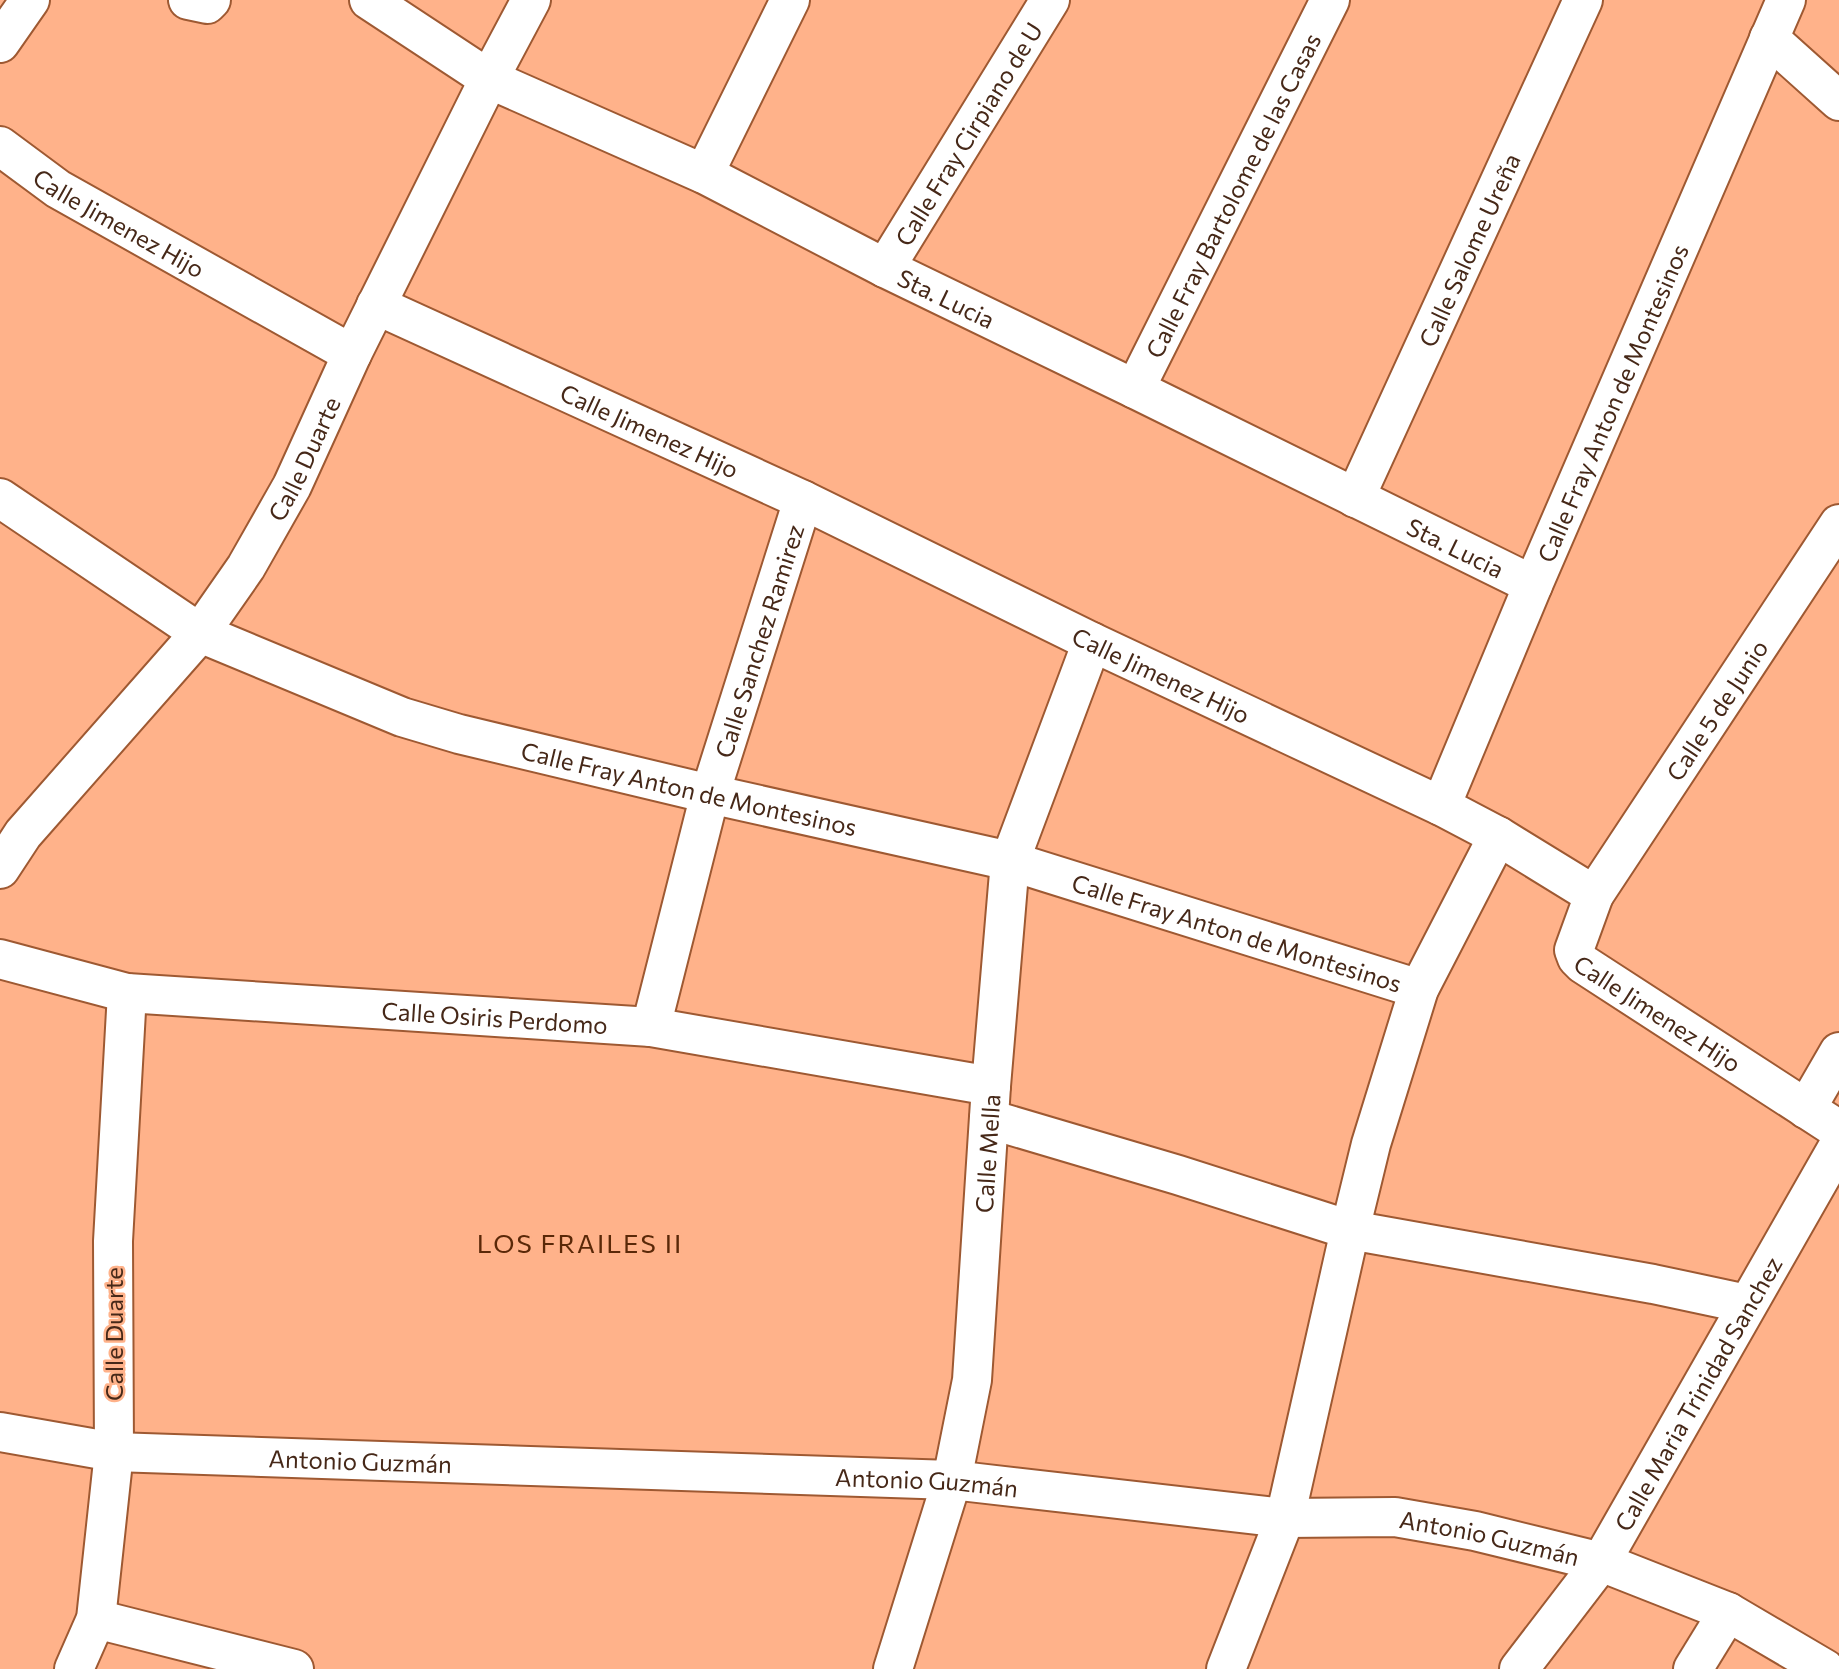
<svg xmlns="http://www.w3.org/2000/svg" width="1839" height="1669" font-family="Commissioner,sans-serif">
  <rect width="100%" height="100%" fill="#ffb28a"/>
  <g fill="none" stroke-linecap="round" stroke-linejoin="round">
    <defs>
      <g id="street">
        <path d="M 188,0 L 207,4 L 211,0"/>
        <path id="s1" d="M 369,0 L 489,79 L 704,174 L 885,268 L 1135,389 L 1533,585"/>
        <path d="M 1769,38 L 1839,101"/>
        <path d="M 0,43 L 30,0"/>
        <path id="s2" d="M 0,146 L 58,189 L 352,354"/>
        <path d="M 704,174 L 790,0"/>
        <path id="s3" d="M 885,268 L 1050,0"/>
        <path id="s4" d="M 376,305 L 803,500 L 1092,642 L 1441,806 L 1498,836 L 1594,895 L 1574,950 L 1577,958 L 1583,964 L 1839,1130"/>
        <path id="s5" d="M 1135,389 L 1330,0"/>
        <path id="s6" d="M 0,498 L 200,633 L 402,717 L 459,734 L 710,794 L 1010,861 L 1419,989"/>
        <path id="s7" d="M 1355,498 L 1583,0"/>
        <path id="s8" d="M 1441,806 L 1533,585 L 1786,0"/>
        <path id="s9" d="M 0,869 L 23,834 L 200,633 L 246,567 L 292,486 L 352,354 L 489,79 L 531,0"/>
        <path id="s10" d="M 1594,895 L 1839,524"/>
        <path id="s11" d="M 0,959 L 127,993 L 651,1027 L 991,1086"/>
        <path id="s12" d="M 651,1027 L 710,794 L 803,500"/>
        <path d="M 1806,1109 L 1839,1052"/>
        <path d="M 989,1119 L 1178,1175 L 1350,1230 L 1653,1284 L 1747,1304"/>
        <path id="s13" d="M 0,1432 L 114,1452 L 952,1480 L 1285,1518 L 1395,1517 L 1475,1531 L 1601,1562 L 1728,1612 L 1825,1669"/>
        <path d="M 96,1619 L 294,1669"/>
        <path d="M 74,1669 L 96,1619 L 114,1452 L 113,1241 L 127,993"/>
        <path id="s14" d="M 893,1669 L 952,1480 L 972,1380 L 991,1086 L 1010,861 L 1092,642"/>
        <path d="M 1226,1669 L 1285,1518 L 1350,1230 L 1371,1144 L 1419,989 L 1498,836"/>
        <path id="s15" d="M 1519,1669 L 1601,1562 L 1839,1145"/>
        <path d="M 1693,1669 L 1728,1612"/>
      </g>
    </defs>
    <use href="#street" stroke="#9e5932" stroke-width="42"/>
    <use href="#street" stroke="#fff" stroke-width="38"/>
  </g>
  <g text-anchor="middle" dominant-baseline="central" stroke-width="5" stroke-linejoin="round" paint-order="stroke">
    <g font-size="24" fill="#462818" stroke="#ffb28a">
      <text stroke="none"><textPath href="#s3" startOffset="158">Calle Fray Cirpiano de U</textPath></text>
      <text stroke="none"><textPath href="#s5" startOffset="217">Calle Fray Bartolome de las Casas</textPath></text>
      <text stroke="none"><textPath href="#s2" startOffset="142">Calle Jimenez Hijo</textPath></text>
      <text stroke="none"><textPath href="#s7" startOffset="273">Calle Salome Ureña</textPath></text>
      <text stroke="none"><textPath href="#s1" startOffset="651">Sta. Lucia</textPath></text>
      <text stroke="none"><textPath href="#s8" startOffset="438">Calle Fray Anton de Montesinos</textPath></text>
      <text stroke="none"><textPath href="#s4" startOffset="301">Calle Jimenez Hijo</textPath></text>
      <text stroke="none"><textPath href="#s9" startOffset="513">Calle Duarte</textPath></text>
      <text stroke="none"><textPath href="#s1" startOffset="1218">Sta. Lucia</textPath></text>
      <text stroke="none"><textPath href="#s12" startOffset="401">Calle Sanchez Ramirez</textPath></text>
      <text stroke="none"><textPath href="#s4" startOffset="868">Calle Jimenez Hijo</textPath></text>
      <text stroke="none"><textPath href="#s10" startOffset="222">Calle 5 de Junio</textPath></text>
      <text stroke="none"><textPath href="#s6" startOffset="756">Calle Fray Anton de Montesinos</textPath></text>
      <text stroke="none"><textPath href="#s6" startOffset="1323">Calle Fray Anton de Montesinos</textPath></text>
      <text stroke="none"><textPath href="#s4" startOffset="1519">Calle Jimenez Hijo</textPath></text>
      <text stroke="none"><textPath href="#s11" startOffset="500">Calle Osiris Perdomo</textPath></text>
      <text stroke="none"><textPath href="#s14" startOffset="527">Calle Mella</textPath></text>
      <text transform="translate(113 1334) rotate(-90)">Calle Duarte</text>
      <text stroke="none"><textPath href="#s15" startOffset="329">Calle Maria Trinidad Sanchez</textPath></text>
      <text stroke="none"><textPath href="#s13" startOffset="362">Antonio Guzmán</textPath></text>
      <text stroke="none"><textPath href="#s13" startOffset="929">Antonio Guzmán</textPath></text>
      <text stroke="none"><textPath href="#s13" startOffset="1496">Antonio Guzmán</textPath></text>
    </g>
    <g font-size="26" letter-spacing="2" fill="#5a2808" stroke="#ffb28a">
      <text x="580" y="1242">LOS FRAILES II</text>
    </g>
  </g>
</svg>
